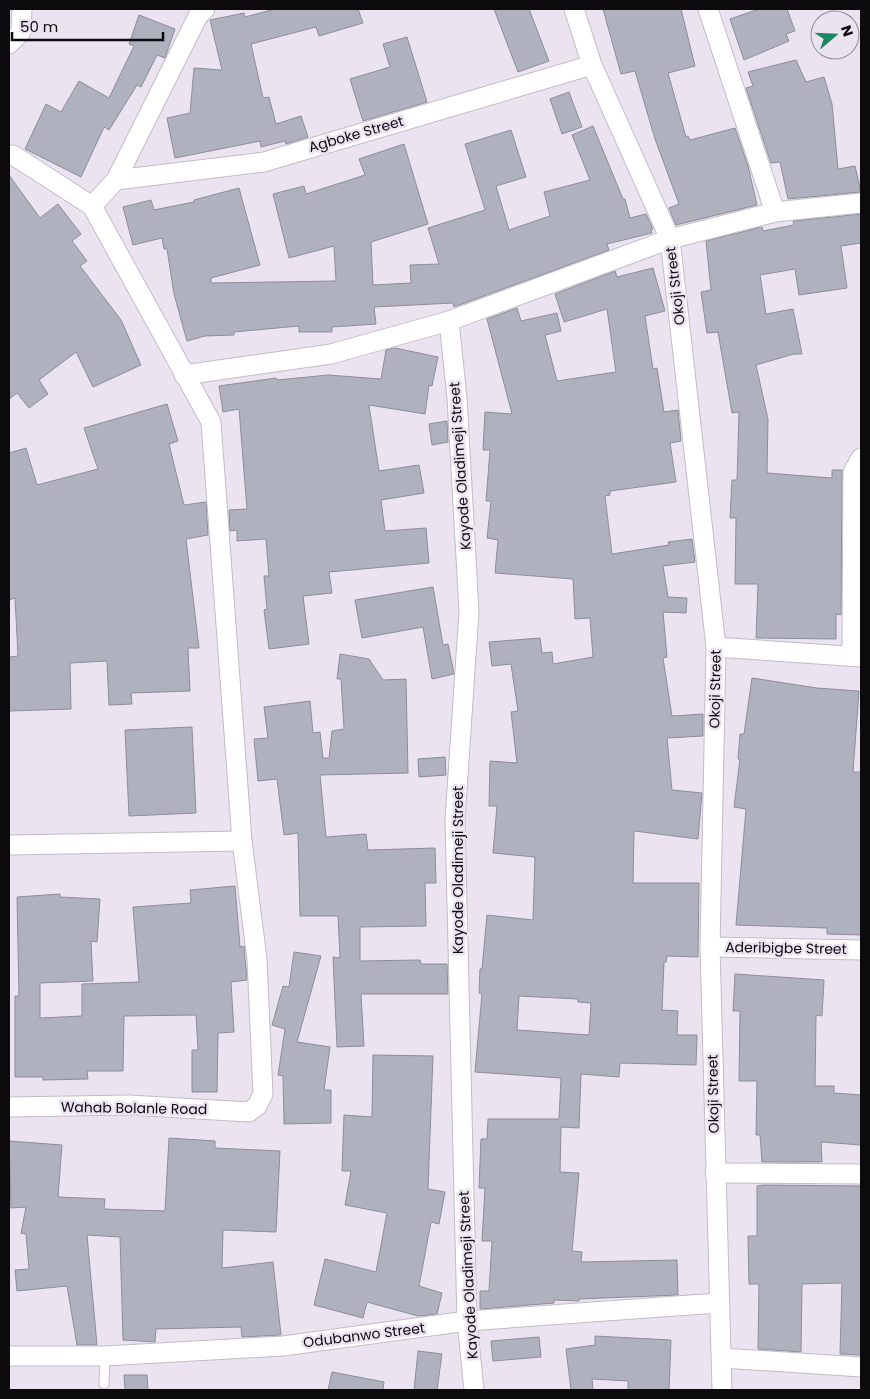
<svg xmlns="http://www.w3.org/2000/svg" width="870" height="1399" font-family="Poppins,sans-serif">
  <rect width="100%" height="100%" fill="#ece3f1"/>
  <g fill="#b0b1bf" stroke="#8c8d9a" fill-rule="evenodd">
    <path d="M 275,9 L 358,9 L 363,23 L 319,36 L 316,27 L 251,44 L 263,98 L 269,97 L 276,124 L 301,116 L 308,137 L 286,144 L 285,141 L 261,147 L 260,141 L 175,158 L 167,118 L 190,113 L 194,68 L 222,70 L 210,20 L 244,13 L 245,17 Z"/>
    <path d="M 494,9 L 529,9 L 549,61 L 518,72 Z"/>
    <path d="M 603,9 L 681,9 L 695,66 L 668,73 L 686,137 L 688,136 L 690,140 L 735,128 L 748,166 L 757,205 L 676,225 L 669,208 L 679,204 L 655,139 L 635,71 L 621,74 Z"/>
    <path d="M 759,9 L 787,9 L 795,31 L 786,34 L 789,41 L 744,60 L 730,19 Z"/>
    <path d="M 139,15 L 175,29 L 166,55 L 165,58 L 157,55 L 141,87 L 137,85 L 109,130 L 104,127 L 81,177 L 25,149 L 46,104 L 61,112 L 79,81 L 109,98 L 134,46 L 129,44 Z"/>
    <path d="M 407,37 L 427,102 L 363,121 L 350,79 L 390,67 L 383,44 Z"/>
    <path d="M 796,60 L 806,82 L 824,77 L 832,104 L 838,169 L 855,166 L 861,192 L 788,199 L 780,162 L 771,163 L 746,88 L 753,86 L 748,72 Z"/>
    <path d="M 569,92 L 582,127 L 562,134 L 550,99 Z"/>
    <path d="M 593,126 L 623,199 L 625,199 L 630,218 L 646,214 L 653,229 L 651,229 L 652,233 L 607,244 L 609,250 L 454,307 L 453,303 L 374,307 L 376,324 L 332,327 L 332,332 L 299,332 L 299,326 L 234,332 L 234,335 L 205,336 L 187,341 L 174,294 L 167,249 L 164,249 L 162,238 L 133,245 L 123,207 L 151,200 L 154,210 L 194,202 L 194,200 L 239,188 L 260,265 L 211,278 L 211,283 L 336,281 L 334,246 L 289,258 L 273,194 L 304,186 L 306,194 L 365,175 L 359,159 L 404,144 L 428,224 L 371,242 L 373,285 L 411,283 L 410,265 L 439,264 L 428,228 L 485,210 L 465,144 L 511,130 L 526,177 L 496,186 L 509,230 L 550,216 L 544,192 L 590,180 L 572,135 Z"/>
    <path d="M 9,175 L 40,218 L 58,204 L 81,234 L 72,241 L 87,261 L 80,266 L 121,320 L 141,365 L 93,387 L 76,352 L 39,380 L 48,394 L 29,408 L 17,393 L 9,399 Z"/>
    <path d="M 861,214 L 861,243 L 841,246 L 847,288 L 799,295 L 795,269 L 760,275 L 766,314 L 793,309 L 802,354 L 794,354 L 756,365 L 768,419 L 767,473 L 832,478 L 832,470 L 842,470 L 841,615 L 836,614 L 836,639 L 756,638 L 758,584 L 735,584 L 736,518 L 730,518 L 732,480 L 737,480 L 739,412 L 732,413 L 718,332 L 707,333 L 701,292 L 711,290 L 706,241 L 762,227 L 763,231 L 794,225 L 793,221 Z"/>
    <path d="M 653,268 L 665,311 L 645,316 L 653,369 L 657,368 L 664,412 L 678,410 L 681,441 L 670,443 L 676,482 L 610,491 L 610,495 L 605,496 L 612,554 L 669,545 L 668,542 L 692,539 L 695,562 L 663,566 L 668,597 L 687,598 L 686,613 L 663,612 L 667,657 L 663,658 L 672,716 L 703,714 L 703,736 L 667,738 L 672,790 L 702,793 L 698,839 L 634,831 L 633,883 L 699,883 L 698,957 L 667,956 L 666,962 L 664,962 L 662,1010 L 678,1011 L 677,1035 L 697,1035 L 696,1065 L 620,1063 L 619,1077 L 581,1074 L 579,1128 L 561,1127 L 560,1172 L 579,1173 L 572,1251 L 582,1252 L 581,1262 L 677,1260 L 678,1295 L 579,1299 L 579,1301 L 554,1300 L 554,1303 L 480,1309 L 480,1291 L 489,1291 L 492,1241 L 482,1241 L 485,1188 L 479,1188 L 481,1139 L 487,1139 L 488,1119 L 559,1119 L 561,1078 L 475,1072 L 482,994 L 479,993 L 480,969 L 482,969 L 487,915 L 533,920 L 535,857 L 493,853 L 497,806 L 489,806 L 490,761 L 517,763 L 511,712 L 518,711 L 511,664 L 492,666 L 489,642 L 540,638 L 542,653 L 552,652 L 553,664 L 593,657 L 590,618 L 575,619 L 573,579 L 495,573 L 498,540 L 487,538 L 491,501 L 486,501 L 490,450 L 483,450 L 485,412 L 512,414 L 487,319 L 517,308 L 521,321 L 557,313 L 561,331 L 545,335 L 557,381 L 616,372 L 607,309 L 564,322 L 555,294 L 615,271 L 617,277 ZM 519,996 L 578,999 L 578,1002 L 591,1003 L 589,1035 L 517,1030 Z"/>
    <path d="M 395,348 L 438,357 L 432,386 L 429,385 L 425,414 L 369,405 L 379,471 L 419,465 L 424,493 L 381,500 L 385,531 L 426,528 L 429,563 L 329,572 L 332,593 L 303,596 L 309,644 L 269,649 L 264,610 L 267,609 L 264,576 L 269,576 L 266,539 L 237,541 L 237,530 L 230,531 L 229,510 L 247,509 L 239,409 L 223,412 L 219,386 L 276,378 L 277,380 L 328,375 L 381,379 L 386,350 Z"/>
    <path d="M 167,404 L 178,441 L 169,444 L 184,505 L 206,502 L 208,535 L 186,539 L 199,648 L 188,648 L 190,691 L 131,693 L 132,704 L 109,705 L 107,661 L 70,663 L 71,709 L 9,711 L 9,657 L 18,656 L 15,598 L 9,600 L 9,453 L 26,448 L 37,485 L 98,469 L 84,428 Z"/>
    <path d="M 447,421 L 448,442 L 432,445 L 429,424 Z"/>
    <path d="M 433,587 L 443,645 L 448,644 L 454,674 L 432,679 L 423,627 L 362,638 L 355,600 Z"/>
    <path d="M 340,654 L 369,659 L 383,680 L 406,679 L 408,773 L 320,775 L 326,837 L 366,834 L 368,850 L 435,848 L 436,883 L 425,883 L 426,926 L 360,927 L 360,961 L 420,960 L 421,964 L 447,964 L 448,994 L 361,994 L 364,1046 L 337,1047 L 333,957 L 340,958 L 338,916 L 300,916 L 298,833 L 284,835 L 277,779 L 258,781 L 254,739 L 268,738 L 264,707 L 310,701 L 313,733 L 320,732 L 323,758 L 329,758 L 332,731 L 344,729 L 341,679 L 337,679 Z"/>
    <path d="M 752,678 L 817,688 L 859,691 L 853,772 L 861,772 L 861,935 L 827,934 L 827,928 L 736,925 L 746,809 L 734,807 L 740,759 L 738,759 L 740,734 L 744,734 Z"/>
    <path d="M 192,727 L 196,813 L 129,816 L 125,730 Z"/>
    <path d="M 445,757 L 446,775 L 419,777 L 418,759 Z"/>
    <path d="M 235,886 L 240,947 L 244,946 L 247,980 L 231,982 L 234,1032 L 218,1033 L 217,1092 L 192,1092 L 192,1050 L 198,1050 L 196,1015 L 124,1016 L 123,1071 L 87,1071 L 88,1079 L 43,1080 L 43,1077 L 15,1077 L 15,996 L 19,996 L 17,897 L 60,894 L 60,897 L 100,899 L 97,942 L 91,941 L 93,981 L 40,983 L 40,1018 L 82,1016 L 82,984 L 139,982 L 133,907 L 191,903 L 190,890 Z"/>
    <path d="M 294,952 L 321,956 L 297,1042 L 330,1047 L 324,1090 L 331,1090 L 331,1123 L 284,1124 L 283,1076 L 278,1075 L 285,1029 L 272,1025 L 283,986 L 289,987 Z"/>
    <path d="M 735,974 L 824,980 L 822,1016 L 816,1015 L 815,1086 L 834,1086 L 834,1093 L 861,1095 L 861,1145 L 821,1142 L 822,1162 L 762,1162 L 760,1135 L 756,1135 L 757,1081 L 739,1081 L 740,1011 L 733,1011 Z"/>
    <path d="M 373,1055 L 433,1056 L 428,1189 L 445,1192 L 439,1224 L 431,1222 L 419,1286 L 442,1293 L 437,1314 L 418,1316 L 367,1302 L 363,1318 L 314,1305 L 325,1259 L 376,1272 L 387,1213 L 345,1205 L 351,1171 L 342,1171 L 344,1115 L 372,1117 Z"/>
    <path d="M 169,1138 L 215,1141 L 215,1148 L 280,1151 L 276,1232 L 223,1230 L 222,1268 L 273,1262 L 281,1335 L 242,1337 L 241,1327 L 156,1329 L 155,1342 L 123,1340 L 120,1237 L 87,1235 L 97,1345 L 77,1345 L 67,1286 L 17,1291 L 15,1270 L 29,1269 L 26,1234 L 21,1233 L 26,1207 L 11,1208 L 9,1141 L 62,1145 L 58,1197 L 105,1199 L 104,1209 L 165,1211 Z"/>
    <path d="M 763,1185 L 861,1186 L 861,1355 L 840,1354 L 842,1283 L 802,1284 L 801,1352 L 758,1349 L 759,1284 L 749,1284 L 748,1236 L 757,1236 L 757,1186 Z"/>
    <path d="M 595,1336 L 671,1340 L 669,1390 L 628,1390 L 628,1381 L 592,1379 L 593,1390 L 571,1390 L 566,1349 L 595,1345 Z"/>
    <path d="M 539,1337 L 541,1357 L 493,1361 L 491,1341 Z"/>
    <path d="M 418,1351 L 442,1354 L 437,1390 L 414,1390 Z"/>
    <path d="M 332,1372 L 384,1382 L 383,1390 L 328,1390 Z"/>
    <path d="M 124,1375 L 147,1375 L 148,1390 L 125,1390 Z"/>
  </g>
  <g fill="none" stroke-linecap="round" stroke-linejoin="round">
    <defs>
      <path id="lane" d="M 104,1384 L 105,1356"/>
      <g id="street">
        <path d="M 574,9 L 592,65 L 670,239 L 716,647 L 710,947 L 722,1390"/>
        <path d="M 708,9 L 775,212"/>
        <path d="M 9,44 L 21,32 L 22,9"/>
        <path d="M 116,180 L 264,162 L 592,65"/>
        <path d="M 92,206 L 116,180 L 198,16 L 205,9"/>
        <path d="M 449,321 L 457,398 L 469,611 L 455,820 L 467,1321 L 474,1390"/>
        <path d="M 184,375 L 331,354 L 449,321 L 670,239 L 775,212 L 861,203"/>
        <path d="M 716,647 L 861,657"/>
        <path d="M 852,656 L 853,472 L 861,458"/>
        <path d="M 9,845 L 242,841"/>
        <path d="M 710,947 L 861,950"/>
        <path d="M 9,1107 L 129,1105 L 249,1112 L 257,1106 L 263,1094 L 257,959 L 242,841 L 211,422 L 92,206 L 13,155"/>
        <path d="M 715,1173 L 861,1174"/>
        <path d="M 9,1356 L 105,1356 L 283,1346 L 467,1321 L 718,1303"/>
        <path d="M 722,1358 L 861,1367"/>
      </g>
    </defs>
    <use href="#lane" stroke="#c3bbc8" stroke-width="11"/>
    <use href="#street" stroke="#c3bbc8" stroke-width="21"/>
    <use href="#lane" stroke="#fff" stroke-width="9"/>
    <use href="#street" stroke="#fff" stroke-width="19"/>
  </g>
  <g text-anchor="middle" dominant-baseline="central" stroke-width="5" stroke-linejoin="round" paint-order="stroke">
    <g font-size="14" fill="#0d0a0e" stroke="#ece3f1">
      <text transform="translate(356 134) rotate(-16)">Agboke Street</text>
      <text transform="translate(675 286) rotate(-97)">Okoji Street</text>
      <text transform="translate(460 466) rotate(-94)">Kayode Oladimeji Street</text>
      <text transform="translate(715 689) rotate(-89)">Okoji Street</text>
      <text transform="translate(458 870) rotate(-90)">Kayode Oladimeji Street</text>
      <text transform="translate(786 948) rotate(1)">Aderibigbe Street</text>
      <text transform="translate(713 1094) rotate(-91)">Okoji Street</text>
      <text transform="translate(134 1108) rotate(1)">Wahab Bolanle Road</text>
      <text transform="translate(468 1275) rotate(-93)">Kayode Oladimeji Street</text>
      <text transform="translate(364 1335) rotate(-7)">Odubanwo Street</text>
    </g>
  </g>
  <rect width="870" height="1399" fill="none" stroke="#0d0a0e" stroke-width="20"/>
  <g transform="translate(835 35) rotate(71)"><circle r="24" fill="#ece3f1" stroke="#938c96"/>
  <path d="M0-4L9 19L0 12L-9 19Z" fill="#1b8663"/>
  <text y="-8" font-size="14" font-weight="bold" text-anchor="middle" fill="#0d0a0e">N</text>
  </g>
  <path d="M12 32v8h151v-8" fill="none" stroke="#0d0a0e" stroke-width="2.5"/>
  <text x="20" y="32" font-size="15" fill="#0d0a0e" stroke="#ece3f1" stroke-width="4" paint-order="stroke">50 m</text>
</svg>
